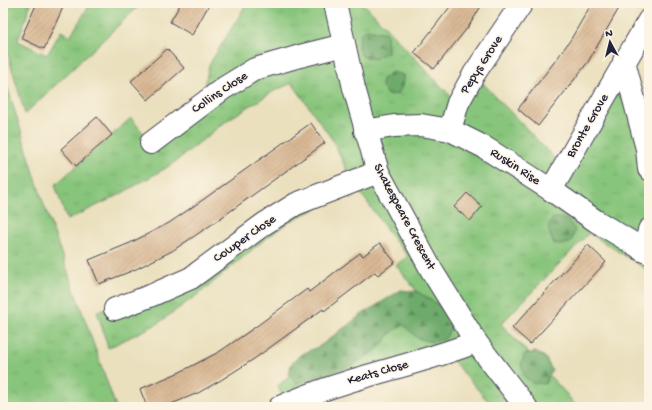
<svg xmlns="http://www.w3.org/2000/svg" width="652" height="410" font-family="'Gochi Hand',sans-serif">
  <defs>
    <pattern id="grass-tufts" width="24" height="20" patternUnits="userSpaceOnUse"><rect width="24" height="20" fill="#88c57b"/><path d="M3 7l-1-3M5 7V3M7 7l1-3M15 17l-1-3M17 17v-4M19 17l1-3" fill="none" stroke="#75a96b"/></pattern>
    <pattern id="forest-firs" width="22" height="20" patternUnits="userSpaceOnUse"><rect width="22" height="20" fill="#6eaa6b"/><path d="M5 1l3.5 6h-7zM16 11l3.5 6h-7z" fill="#5a8a59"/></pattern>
    <pattern id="building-hatch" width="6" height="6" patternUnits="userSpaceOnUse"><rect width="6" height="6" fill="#d8b793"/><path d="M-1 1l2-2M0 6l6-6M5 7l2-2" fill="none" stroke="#b99d80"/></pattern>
  </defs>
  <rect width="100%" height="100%" fill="#fcf5e5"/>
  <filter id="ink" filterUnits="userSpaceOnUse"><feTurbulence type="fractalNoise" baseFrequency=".025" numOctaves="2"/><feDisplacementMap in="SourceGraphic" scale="8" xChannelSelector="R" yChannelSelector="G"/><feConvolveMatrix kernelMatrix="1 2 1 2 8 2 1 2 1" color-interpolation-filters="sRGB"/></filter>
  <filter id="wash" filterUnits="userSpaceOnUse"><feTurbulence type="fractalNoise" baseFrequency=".012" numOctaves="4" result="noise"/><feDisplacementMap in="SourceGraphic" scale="16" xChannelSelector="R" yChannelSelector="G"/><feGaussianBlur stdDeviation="0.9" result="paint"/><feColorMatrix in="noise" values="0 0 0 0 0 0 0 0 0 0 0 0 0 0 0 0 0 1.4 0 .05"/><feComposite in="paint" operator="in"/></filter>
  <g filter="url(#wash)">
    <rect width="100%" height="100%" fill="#eae0be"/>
    <g fill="url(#grass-tufts)" stroke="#55745b">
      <path d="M 3,3 L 31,3 L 18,41 L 47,55 L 61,31 L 70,36 L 91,3 L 142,3 L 25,114 L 3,37 Z"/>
      <path d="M 247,3 L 363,3 L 457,103 L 474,74 L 561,165 L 624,61 L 649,169 L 649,271 L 589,233 L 501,324 L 564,391 L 577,407 L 493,407 L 447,354 L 285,405 L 278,386 L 297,370 L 417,292 L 396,265 L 408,256 L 392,237 L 360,192 L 334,200 L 290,221 L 255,247 L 205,289 L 157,324 L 108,348 L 97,311 L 115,309 L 352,182 L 334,142 L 292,83 L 274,91 L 229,119 L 171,165 L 117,196 L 67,220 L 55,185 L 131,118 L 151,143 L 211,96 L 205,84 L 209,65 Z"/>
      <path d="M 3,73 L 44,205 L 116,407 L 3,407 Z"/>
    </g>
    <g fill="url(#forest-firs)" stroke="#486653">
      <path d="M 367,29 L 387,33 L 388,52 L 374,59 L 362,56 L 358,48 L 360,34 Z"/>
      <path d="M 392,72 L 403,75 L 403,84 L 398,94 L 387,95 L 382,87 L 382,79 Z"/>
      <path d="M 553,218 C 566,218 568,219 575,230 L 571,242 L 562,245 L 553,243 L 548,228 Z"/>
      <path d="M 401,290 L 418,292 L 448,311 L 451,327 L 445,339 L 432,342 L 417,338 L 404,325 L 392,332 L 378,349 L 353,365 L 298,383 L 289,376 L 291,364 L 300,355 L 320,346 L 361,315 Z"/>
      <path d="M 535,352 L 545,357 L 552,370 L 545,384 L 532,383 L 524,376 L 521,364 L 525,354 Z"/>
    </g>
    <g id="blocks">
      <g fill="url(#building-hatch)">
        <path d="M 37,3 L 65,3 L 44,49 L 21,38 Z"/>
        <path d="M 181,3 L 210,3 L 192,35 L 170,22 Z"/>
        <path d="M 453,3 L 483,3 L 469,26 L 434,69 L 414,53 Z"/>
        <path d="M 592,3 L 622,3 L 588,62 L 538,126 L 518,109 L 559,56 L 571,39 Z"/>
        <path d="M 167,49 L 184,68 L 148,100 L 131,81 Z"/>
        <path d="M 97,117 L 112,135 L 76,166 L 61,149 Z"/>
        <path d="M 311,123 L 325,143 L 211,225 L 172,251 L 134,270 L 99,284 L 89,260 L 130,243 L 169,223 L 204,199 Z"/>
        <path d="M 467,193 L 482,207 L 470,221 L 454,207 Z"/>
        <path d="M 380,243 L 395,262 L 378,275 L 375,272 L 324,311 L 323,309 L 254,359 L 221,380 L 198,393 L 164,407 L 147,407 L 140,389 L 180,372 L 219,352 L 254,328 L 307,289 L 309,292 L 360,253 L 363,256 Z"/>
        <path d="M 588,245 L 606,262 L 530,344 L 512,328 Z"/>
      </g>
    </g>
  </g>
  <g filter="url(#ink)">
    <use href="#blocks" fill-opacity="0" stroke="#403e4f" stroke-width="1"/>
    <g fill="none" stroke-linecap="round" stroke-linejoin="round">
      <defs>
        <g id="minor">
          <path d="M 335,3 L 354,88 L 378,172 L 432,271 L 476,342 L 526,407"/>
          <path d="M 624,61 L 647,149 L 649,169"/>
          <path d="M 450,130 L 458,103 L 474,74 L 522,3"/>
          <path d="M 365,131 L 394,126 L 421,125 L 450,130 L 484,147 L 551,190 L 596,221 L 649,253"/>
          <path d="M 151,143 L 224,88 L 255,69 L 300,56 L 344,45"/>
          <path d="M 551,190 L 649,20"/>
          <path d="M 642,250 L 648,235 L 649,230"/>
          <path d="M 115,309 L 150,296 L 191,278 L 264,224 L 296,204 L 378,172"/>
          <path d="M 280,407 C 343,378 412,367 476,342"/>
        </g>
      </defs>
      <use href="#minor" stroke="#403e4f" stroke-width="24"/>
      <use href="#minor" stroke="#fff" stroke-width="22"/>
    </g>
  </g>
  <g text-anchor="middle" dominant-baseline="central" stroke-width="3" stroke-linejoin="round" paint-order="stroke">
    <g font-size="13" fill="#22223b" stroke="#fcf5e5">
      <text transform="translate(482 65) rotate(-57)">Pepys Grove</text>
      <text transform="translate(220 93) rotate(-34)">Collins Close</text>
      <text transform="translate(588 126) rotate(-60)">Bronte Grove</text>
      <text transform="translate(515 167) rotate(33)">Ruskin Rise</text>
      <text transform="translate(404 217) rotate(62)">Shakespeare Crescent</text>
      <text transform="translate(245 239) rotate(-35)">Cowper Close</text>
      <text transform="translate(378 373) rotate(-16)">Keats Close</text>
    </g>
  </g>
  <rect width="652" height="410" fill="none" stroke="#fcf5e5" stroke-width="16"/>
  <g transform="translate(610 42) rotate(353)" stroke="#fcf5e5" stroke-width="3" paint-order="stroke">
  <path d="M0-3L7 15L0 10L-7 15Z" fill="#22223b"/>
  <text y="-6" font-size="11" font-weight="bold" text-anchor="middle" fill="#22223b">N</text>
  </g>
</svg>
